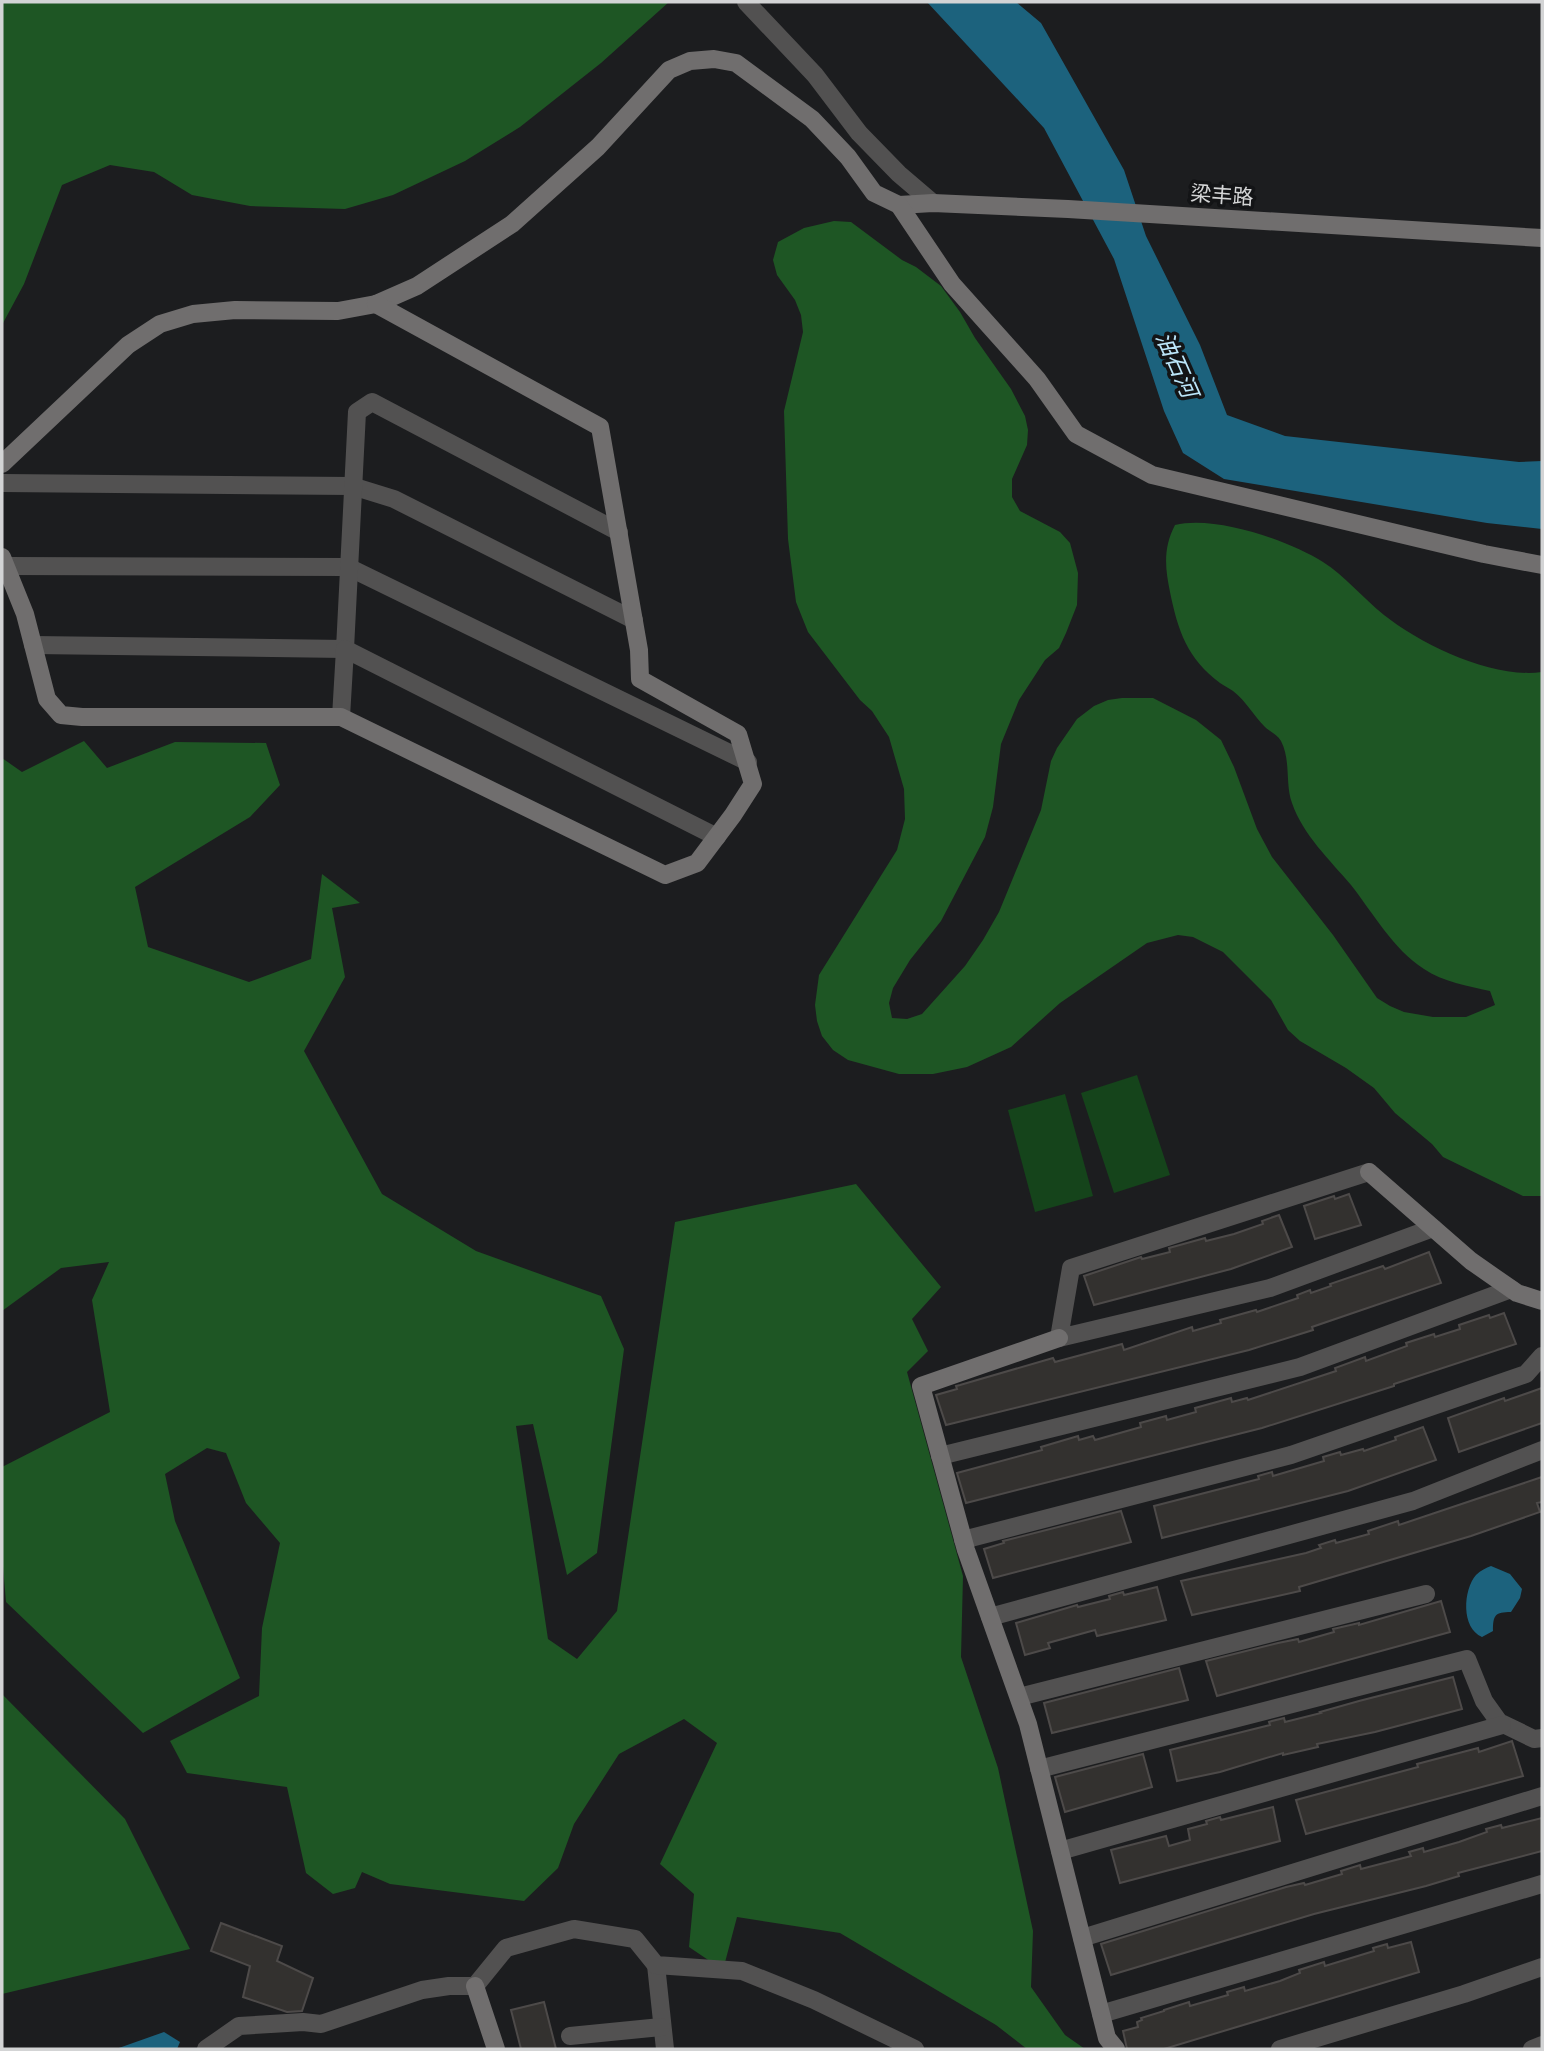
<svg xmlns="http://www.w3.org/2000/svg" width="1544" height="2051" font-family="'Sofia Sans Condensed','Noto Sans SC',sans-serif">
  <rect width="100%" height="100%" fill="#1c1d1f"/>
  <g fill="#15441b">
    <path d="M 1137,1075 L 1170,1175 L 1114,1193 L 1081,1093 Z"/>
    <path d="M 1065,1094 L 1093,1196 L 1035,1212 L 1008,1110 Z"/>
  </g>
  <g fill="#1e5624">
    <path d="M 2,2 L 669,2 L 601,63 L 520,127 L 465,161 L 393,195 L 345,209 L 250,206 L 192,195 L 154,172 L 110,165 L 62,185 L 24,284 L 2,325 Z"/>
    <path d="M 834,221 L 851,222 L 902,260 L 916,267 L 941,286 L 960,312 L 975,338 L 1011,389 L 1025,416 L 1028,430 L 1027,445 L 1012,479 L 1012,497 L 1020,511 L 1060,532 L 1070,543 L 1078,573 L 1077,605 L 1066,633 L 1059,648 L 1045,660 L 1019,700 L 1001,744 L 993,807 L 985,837 L 941,921 L 910,960 L 893,988 L 889,1003 L 892,1018 L 907,1019 L 922,1014 L 965,966 L 983,940 L 999,912 L 1041,810 L 1051,761 L 1057,748 L 1077,719 L 1094,706 L 1108,700 L 1122,698 L 1153,698 L 1196,720 L 1221,740 L 1234,767 L 1257,829 L 1272,857 L 1333,935 L 1377,998 L 1390,1006 L 1404,1012 L 1433,1017 L 1466,1017 L 1495,1005 L 1490,991 C 1468,986 1443,982 1424,969 C 1393,949 1373,913 1351,885 C 1330,860 1303,835 1292,803 C 1285,784 1291,760 1281,741 C 1277,734 1270,732 1265,727 C 1254,716 1246,701 1233,691 C 1229,688 1224,686 1220,683 C 1187,658 1178,631 1170,592 C 1165,568 1163,548 1175,525 C 1215,515 1288,540 1323,562 C 1345,576 1363,598 1384,615 C 1422,645 1493,679 1542,672 L 1542,1196 L 1523,1196 L 1443,1157 L 1432,1144 L 1395,1113 L 1374,1088 L 1346,1068 L 1300,1041 L 1288,1030 L 1271,1000 L 1223,952 L 1193,937 L 1178,935 L 1147,943 L 1060,1003 L 1011,1047 L 967,1067 L 933,1074 L 899,1074 L 848,1060 L 833,1050 L 822,1036 L 817,1021 L 815,1005 L 819,975 L 897,850 L 905,819 L 904,789 L 889,737 L 872,711 L 860,700 L 808,632 L 796,602 L 788,539 L 784,411 L 803,332 L 801,315 L 795,300 L 777,275 L 773,260 L 778,242 L 804,228 Z"/>
    <path d="M 84,741 L 107,768 L 175,742 L 266,743 L 280,785 L 250,817 L 135,887 L 148,947 L 249,982 L 311,959 L 322,874 L 360,903 L 332,908 L 345,977 L 304,1051 L 382,1194 L 476,1251 L 601,1296 L 624,1349 L 597,1553 L 567,1575 L 533,1424 L 516,1426 L 548,1639 L 577,1659 L 617,1611 L 675,1222 L 856,1184 L 941,1287 L 912,1319 L 928,1351 L 907,1372 L 963,1576 L 961,1657 L 998,1768 L 1033,1931 L 1031,1987 L 1065,2035 L 1085,2049 L 1027,2049 L 996,2025 L 840,1933 L 737,1917 L 723,1970 L 689,1947 L 694,1894 L 660,1864 L 717,1743 L 684,1719 L 619,1754 L 574,1824 L 558,1868 L 524,1901 L 390,1884 L 362,1872 L 355,1888 L 333,1894 L 306,1873 L 287,1787 L 187,1773 L 170,1741 L 259,1696 L 262,1628 L 280,1543 L 246,1503 L 226,1453 L 207,1448 L 165,1474 L 175,1521 L 240,1678 L 143,1733 L 6,1602 L 2,1555 L 2,1467 L 110,1412 L 92,1300 L 109,1262 L 61,1268 L 2,1311 L 2,758 L 22,772 Z"/>
    <path d="M 2,1694 L 125,1819 L 190,1949 L 2,1994 Z"/>
  </g>
  <g fill="#1c627d">
    <path d="M 927,2 L 1016,2 L 1041,23 L 1124,170 L 1146,236 L 1200,345 L 1227,415 L 1285,436 L 1519,462 L 1542,461 L 1542,529 L 1487,523 L 1224,479 L 1183,453 L 1164,411 L 1114,259 L 1044,128 Z"/>
    <path d="M 1491,1566 L 1510,1574 L 1522,1589 L 1520,1598 L 1511,1612 C 1495,1612 1493,1615 1493,1631 L 1482,1637 C 1461,1628 1463,1590 1476,1575 C 1481,1570 1486,1568 1491,1566 Z"/>
    <path d="M 164,2032 L 180,2042 L 177,2049 L 116,2049 Z"/>
  </g>
  <g fill="#33312f" stroke="#4d4a49" stroke-width="2">
    <path d="M 1349,1194 L 1361,1225 L 1315,1239 L 1304,1206 L 1334,1196 L 1335,1199 Z"/>
    <path d="M 1279,1215 L 1292,1247 L 1231,1269 L 1094,1305 L 1084,1276 L 1141,1257 L 1142,1259 L 1170,1252 L 1169,1248 L 1205,1238 L 1206,1241 L 1234,1234 L 1263,1224 L 1262,1221 Z"/>
    <path d="M 1429,1252 L 1441,1283 L 1312,1327 L 1313,1330 L 1249,1350 L 946,1425 L 936,1395 L 957,1389 L 956,1386 L 960,1385 L 1053,1358 L 1055,1362 L 1122,1344 L 1124,1350 L 1192,1327 L 1193,1331 L 1221,1323 L 1220,1320 L 1256,1310 L 1257,1312 L 1298,1298 L 1297,1295 L 1310,1290 L 1311,1293 L 1331,1286 L 1330,1284 L 1383,1266 L 1385,1269 Z"/>
    <path d="M 1504,1313 L 1516,1344 L 1394,1384 L 1394,1386 L 1262,1428 L 966,1503 L 957,1473 L 1042,1450 L 1041,1447 L 1078,1436 L 1079,1440 L 1093,1436 L 1095,1440 L 1141,1427 L 1140,1423 L 1166,1416 L 1167,1420 L 1196,1412 L 1195,1408 L 1231,1398 L 1232,1402 L 1247,1398 L 1248,1400 L 1336,1371 L 1335,1368 L 1365,1357 L 1366,1361 L 1407,1346 L 1406,1343 L 1434,1334 L 1435,1337 L 1460,1329 L 1459,1325 L 1489,1315 L 1490,1318 Z"/>
    <path d="M 1542,1388 L 1542,1423 L 1459,1452 L 1448,1418 L 1504,1398 L 1505,1401 Z"/>
    <path d="M 1423,1427 L 1436,1460 L 1348,1491 L 1162,1538 L 1154,1506 L 1259,1479 L 1258,1476 L 1272,1472 L 1273,1476 L 1324,1461 L 1323,1457 L 1340,1452 L 1341,1455 L 1363,1449 L 1364,1451 L 1396,1440 L 1395,1437 Z"/>
    <path d="M 1542,1477 L 1542,1502 L 1537,1503 L 1540,1512 L 1471,1536 L 1299,1587 L 1300,1591 L 1192,1615 L 1181,1581 L 1306,1553 L 1321,1548 L 1319,1545 L 1335,1540 L 1336,1543 L 1369,1534 L 1368,1531 L 1398,1521 L 1399,1525 Z"/>
    <path d="M 1121,1511 L 1131,1542 L 993,1578 L 984,1549 L 1004,1543 L 1003,1541 Z"/>
    <path d="M 1157,1587 L 1166,1620 L 1097,1636 L 1095,1630 L 1048,1643 L 1050,1648 L 1025,1655 L 1016,1623 L 1077,1605 L 1078,1607 L 1110,1599 L 1109,1596 L 1123,1592 L 1124,1595 Z"/>
    <path d="M 1441,1601 L 1450,1632 L 1217,1696 L 1206,1661 L 1278,1643 L 1298,1639 L 1299,1642 L 1334,1632 L 1333,1629 L 1359,1623 L 1359,1625 Z"/>
    <path d="M 1179,1668 L 1188,1700 L 1052,1733 L 1044,1703 Z"/>
    <path d="M 1453,1677 L 1462,1709 L 1375,1732 L 1317,1744 L 1318,1747 L 1283,1755 L 1283,1753 L 1220,1772 L 1177,1781 L 1170,1750 L 1270,1725 L 1269,1722 L 1272,1721 L 1284,1718 L 1285,1722 L 1321,1713 L 1320,1712 L 1359,1701 Z"/>
    <path d="M 1512,1741 L 1523,1776 L 1306,1834 L 1296,1800 L 1418,1767 L 1417,1764 L 1478,1748 L 1479,1752 Z"/>
    <path d="M 1143,1754 L 1152,1787 L 1065,1812 L 1055,1777 Z"/>
    <path d="M 1273,1807 L 1280,1841 L 1120,1883 L 1111,1850 L 1166,1836 L 1169,1846 L 1190,1840 L 1188,1829 L 1207,1824 L 1206,1821 L 1220,1817 L 1221,1820 Z"/>
    <path d="M 1542,1818 L 1542,1851 L 1458,1873 L 1459,1876 L 1426,1886 L 1314,1914 L 1111,1975 L 1101,1944 L 1286,1887 L 1304,1883 L 1305,1885 L 1342,1874 L 1341,1871 L 1360,1865 L 1361,1869 L 1411,1856 L 1409,1852 L 1423,1848 L 1424,1852 L 1459,1842 L 1487,1832 L 1486,1829 L 1501,1825 L 1502,1828 Z"/>
    <path d="M 221,1923 L 282,1946 L 277,1961 L 313,1978 L 302,2011 L 287,2012 L 243,1997 L 250,1966 L 211,1951 Z"/>
    <path d="M 1411,1942 L 1419,1972 L 1164,2049 L 1127,2049 L 1123,2031 L 1138,2027 L 1137,2022 L 1142,2020 L 1141,2018 L 1164,2011 L 1164,2010 L 1189,2002 L 1190,2006 L 1228,1995 L 1227,1992 L 1244,1987 L 1245,1991 L 1280,1981 L 1300,1973 L 1299,1970 L 1324,1962 L 1325,1966 L 1374,1951 L 1373,1948 L 1387,1944 L 1388,1948 Z"/>
    <path d="M 544,2002 L 556,2049 L 521,2049 L 511,2010 Z"/>
  </g>
  <g fill="none" stroke-linecap="round" stroke-linejoin="round">
    <g stroke="#525151" stroke-width="18">
      <path d="M 746,2 L 815,75 L 859,133 L 899,174 L 933,203"/>
      <path d="M 2,483 L 352,486 L 394,499 L 634,620"/>
      <path d="M 5,566 L 348,567 L 748,762"/>
      <path d="M 33,645 L 345,649 L 357,412 L 372,402 L 619,532"/>
      <path d="M 341,717 L 345,649 L 717,837"/>
      <path d="M 1369,1172 L 1071,1268 L 1059,1338 L 1270,1288 L 1433,1228"/>
      <path d="M 940,1456 L 1300,1367 L 1511,1289"/>
      <path d="M 963,1540 L 1291,1455 L 1526,1374 L 1542,1356"/>
      <path d="M 990,1617 L 1413,1501 L 1542,1450"/>
      <path d="M 1019,1697 L 1426,1594"/>
      <path d="M 1039,1769 L 1467,1659 L 1484,1701 L 1499,1722 L 1534,1739 L 1542,1738"/>
      <path d="M 1060,1851 L 1502,1725"/>
      <path d="M 1082,1938 L 1542,1796"/>
      <path d="M 656,1965 L 665,2049"/>
      <path d="M 1101,2014 L 1542,1884"/>
      <path d="M 570,2036 L 661,2027"/>
      <path d="M 206,2049 L 239,2026 L 303,2022 L 321,2024 L 422,1990 L 449,1986 L 475,1986 L 506,1948 L 574,1929 L 635,1939 L 656,1965 L 742,1971 L 814,2000 L 915,2049"/>
      <path d="M 1280,2049 L 1464,1994 L 1542,1967"/>
      <path d="M 1532,2049 L 1542,2045"/>
    </g>
    <g stroke="#706e6e" stroke-width="18">
      <path d="M 899,205 L 933,203 L 1068,209 L 1542,238"/>
      <path d="M 2,464 L 128,345 L 160,324 L 193,314 L 235,310 L 338,311 L 376,304 L 417,286 L 512,224 L 598,147 L 669,70 L 690,61 L 714,59 L 736,63 L 812,119 L 848,157 L 874,193 L 899,205 L 952,284 L 1037,379 L 1076,434 L 1152,475 L 1484,554 L 1542,565"/>
      <path d="M 2,557 L 25,614 L 47,699 L 61,715 L 82,717 L 341,717 L 665,875 L 697,863 L 733,815 L 753,784 L 738,734 L 640,679 L 639,650 L 600,427 L 376,304"/>
      <path d="M 1369,1172 L 1471,1261 L 1517,1293 L 1542,1301"/>
      <path d="M 1059,1338 L 921,1386 L 966,1550 L 1028,1724 L 1107,2038 L 1116,2049"/>
      <path d="M 475,1986 L 496,2049"/>
    </g>
  </g>
  <g text-anchor="middle" dominant-baseline="central" stroke-width="7" stroke-linejoin="round" paint-order="stroke">
    <g font-size="21" fill="#d3d4d5" stroke="#131416">
      <text transform="translate(1222 196) rotate(4)">梁丰路</text>
    </g>
    <g font-size="23" font-style="italic" fill="#bce6fa" stroke="#131416">
      <text transform="translate(1176 365) rotate(66)">油石河</text>
    </g>
  </g>
  <rect width="1544" height="2051" fill="none" stroke="#d3d4d5" stroke-width="7"/>
</svg>
